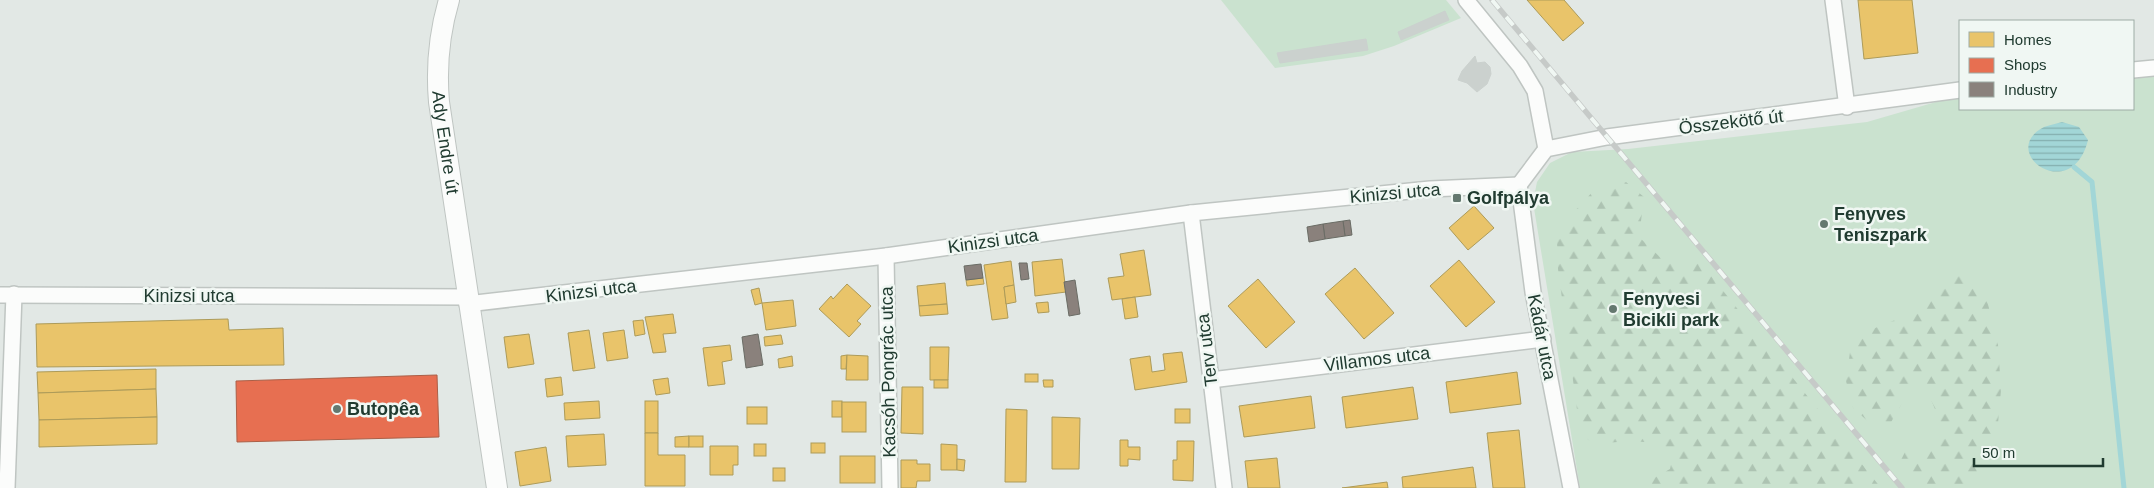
<svg xmlns="http://www.w3.org/2000/svg" width="2154" height="488" font-family="Arial,sans-serif">
  <defs>
    <pattern id="forest-firs" width="22" height="20" patternUnits="userSpaceOnUse" patternTransform="scale(1.25)"><rect width="22" height="20" fill="#cae2cf"/><path d="M5 1l3.5 6h-7zM16 11l3.5 6h-7z" fill="#adc3b2"/></pattern>
    <pattern id="water-rules" width="6" height="5" patternUnits="userSpaceOnUse" patternTransform="scale(1.25)"><rect width="6" height="5" fill="#a2d6d7"/><path d="M0 2.5h6" fill="none" stroke="#84afaf"/></pattern>
  </defs>
  <rect width="100%" height="100%" fill="#e2e8e5"/>
  <g fill="#cae2cf">
    <path d="M 1221,0 L 1446,0 L 1461,18 L 1394,46 L 1363,56 L 1275,68 Z"/>
    <path d="M 2154,68 L 2154,488 L 1580,488 L 1533,202 L 1537,182 L 1550,163 L 1572,152 L 1628,149 L 1867,122 L 1960,95 L 1960,109 L 2133,109 L 2133,70 Z"/>
  </g>
  <g fill="url(#forest-firs)">
    <path d="M 1626,182 L 1644,197 L 1639,237 L 1663,260 L 1700,262 L 1881,488 L 1645,488 L 1645,483 L 1670,469 L 1673,456 L 1659,443 L 1630,441 L 1593,444 L 1580,432 L 1558,269 L 1557,240 L 1571,215 L 1597,187 Z"/>
    <path d="M 1955,272 L 1968,275 L 1986,296 L 1998,345 L 2001,390 L 1996,446 L 1982,460 L 1978,488 L 1916,488 L 1898,466 L 1906,450 L 1922,452 C 1926,447 1933,442 1936,437 C 1943,418 1931,395 1917,383 L 1904,387 L 1901,405 L 1890,424 L 1871,424 L 1853,408 L 1846,381 L 1850,352 L 1865,332 L 1900,318 L 1919,305 Z"/>
  </g>
  <path fill="url(#water-rules)" d="M 2062,122 L 2079,127 L 2088,140 C 2072,206 1996,152 2044,127 C 2049,125 2056,124 2062,122 Z"/>
  <g fill="#e9c46a" stroke="#ad9b59">
    <path d="M 1527,0 L 1564,0 L 1584,23 L 1563,41 Z"/>
    <path d="M 1858,0 L 1912,0 L 1918,53 L 1864,59 Z"/>
    <path d="M 1474,206 L 1494,228 L 1468,250 L 1449,228 Z"/>
    <path d="M 1144,250 L 1151,295 L 1112,300 L 1108,278 L 1124,276 L 1120,254 Z"/>
    <path d="M 1062,259 L 1066,292 L 1035,296 L 1032,262 Z"/>
    <path d="M 1459,260 L 1495,302 L 1466,327 L 1430,286 Z"/>
    <path d="M 1011,261 L 1014,285 L 1004,287 L 1008,318 L 992,320 L 984,265 Z"/>
    <path d="M 1355,268 L 1394,313 L 1364,339 L 1325,294 Z"/>
    <path d="M 983,278 L 984,284 L 967,286 L 966,280 Z"/>
    <path d="M 1258,279 L 1295,322 L 1266,348 L 1228,306 Z"/>
    <path d="M 945,283 L 947,304 L 919,306 L 917,286 Z"/>
    <path d="M 847,284 L 871,306 L 857,321 L 861,324 L 849,337 L 819,309 L 831,296 L 833,299 Z"/>
    <path d="M 1014,285 L 1016,302 L 1006,304 L 1004,287 Z"/>
    <path d="M 759,288 L 762,303 L 755,305 L 751,290 Z"/>
    <path d="M 1135,297 L 1138,317 L 1125,319 L 1122,299 Z"/>
    <path d="M 793,300 L 796,326 L 766,330 L 762,303 Z"/>
    <path d="M 1048,302 L 1049,312 L 1038,313 L 1036,303 Z"/>
    <path d="M 947,304 L 948,314 L 920,316 L 919,306 Z"/>
    <path d="M 673,314 L 676,333 L 663,334 L 666,352 L 653,353 L 645,317 Z"/>
    <path d="M 228,319 L 229,330 L 283,328 L 284,365 L 37,367 L 36,324 Z"/>
    <path d="M 643,320 L 645,334 L 635,336 L 633,321 Z"/>
    <path d="M 589,330 L 595,368 L 573,371 L 568,333 Z"/>
    <path d="M 624,330 L 628,358 L 607,361 L 603,333 Z"/>
    <path d="M 529,334 L 534,364 L 508,368 L 504,337 Z"/>
    <path d="M 781,335 L 783,344 L 765,346 L 764,337 Z"/>
    <path d="M 730,345 L 732,360 L 722,362 L 725,384 L 708,386 L 703,348 Z"/>
    <path d="M 930,347 L 949,347 L 948,380 L 930,380 Z"/>
    <path d="M 1182,352 L 1187,382 L 1135,390 L 1130,359 L 1150,356 L 1152,372 L 1165,370 L 1163,354 Z"/>
    <path d="M 847,355 L 846,369 L 841,369 L 841,356 Z"/>
    <path d="M 847,355 L 868,356 L 868,380 L 846,380 Z"/>
    <path d="M 792,356 L 793,366 L 779,368 L 778,359 Z"/>
    <path d="M 156,369 L 156,389 L 38,393 L 37,372 Z"/>
    <path d="M 1517,372 L 1521,404 L 1450,413 L 1446,382 Z"/>
    <rect x="1025" y="374" width="13" height="8"/>
    <path d="M 561,377 L 563,395 L 547,397 L 545,379 Z"/>
    <path d="M 668,378 L 670,393 L 656,395 L 653,380 Z"/>
    <rect x="934" y="380" width="14" height="8"/>
    <path d="M 1043,380 L 1053,380 L 1053,387 L 1044,387 Z"/>
    <path d="M 902,387 L 923,387 L 923,434 L 901,433 Z"/>
    <path d="M 1413,387 L 1418,419 L 1346,428 L 1342,397 Z"/>
    <path d="M 156,389 L 157,417 L 39,420 L 38,393 Z"/>
    <path d="M 1311,396 L 1315,428 L 1244,437 L 1239,406 Z"/>
    <path d="M 599,401 L 600,418 L 565,420 L 564,403 Z"/>
    <rect x="645" y="401" width="13" height="32"/>
    <rect x="832" y="401" width="10" height="16"/>
    <rect x="842" y="402" width="24" height="30"/>
    <rect x="747" y="407" width="20" height="17"/>
    <path d="M 1006,409 L 1027,410 L 1026,482 L 1005,482 Z"/>
    <rect x="1175" y="409" width="15" height="14"/>
    <path d="M 157,417 L 157,444 L 39,447 L 39,420 Z"/>
    <path d="M 1052,417 L 1080,418 L 1079,469 L 1052,469 Z"/>
    <path d="M 1519,430 L 1525,488 L 1493,488 L 1487,433 Z"/>
    <path d="M 645,433 L 658,433 L 658,455 L 685,455 L 685,486 L 645,486 Z"/>
    <path d="M 604,434 L 606,465 L 568,467 L 566,436 Z"/>
    <path d="M 689,436 L 689,447 L 675,447 L 675,437 Z"/>
    <rect x="689" y="436" width="14" height="11"/>
    <path d="M 1120,440 L 1128,440 L 1128,447 L 1140,447 L 1140,460 L 1128,459 L 1128,466 L 1120,466 Z"/>
    <path d="M 1177,441 L 1194,441 L 1193,481 L 1173,480 L 1173,460 L 1177,460 Z"/>
    <rect x="811" y="443" width="14" height="10"/>
    <rect x="754" y="444" width="12" height="12"/>
    <path d="M 941,444 L 957,445 L 957,470 L 941,470 Z"/>
    <path d="M 710,446 L 738,446 L 738,465 L 733,465 L 733,475 L 710,475 Z"/>
    <path d="M 546,447 L 551,481 L 520,486 L 515,452 Z"/>
    <rect x="840" y="456" width="35" height="27"/>
    <path d="M 1277,458 L 1280,488 L 1248,488 L 1245,461 Z"/>
    <path d="M 957,459 L 965,460 L 964,471 L 957,470 Z"/>
    <path d="M 901,460 L 917,460 L 917,464 L 930,464 L 930,481 L 917,481 L 916,488 L 901,488 Z"/>
    <path d="M 1473,467 L 1476,488 L 1403,488 L 1402,477 Z"/>
    <rect x="773" y="468" width="12" height="13"/>
    <path d="M 1387,482 L 1388,488 L 1342,488 Z"/>
  </g>
  <path fill="#e76f51" stroke="#ab5f47" d="M 437,375 L 439,437 L 237,442 L 236,381 Z"/>
  <g fill="#8a817c" stroke="#6a6c65">
    <path d="M 1350,220 L 1352,235 L 1345,236 L 1343,221 Z"/>
    <path d="M 1343,221 L 1345,236 L 1325,239 L 1323,224 Z"/>
    <path d="M 1323,224 L 1325,239 L 1309,242 L 1307,227 Z"/>
    <path d="M 1019,263 L 1027,263 L 1029,279 L 1021,280 Z"/>
    <path d="M 981,264 L 983,278 L 966,280 L 964,266 Z"/>
    <path d="M 1075,280 L 1080,314 L 1069,316 L 1064,282 Z"/>
    <path d="M 758,334 L 763,365 L 746,368 L 742,337 Z"/>
  </g>
  <g fill="none" stroke-linecap="round" stroke-linejoin="round">
    <path stroke="#a2d6d7" stroke-width="5" d="M 2074,167 L 2092,182 L 2124,488"/>
  </g>
  <g fill="#cbd1ce" stroke="#cbd1ce">
    <path d="M 1445,11 L 1449,20 L 1401,40 L 1398,32 Z"/>
    <path d="M 1366,39 L 1368,50 L 1280,63 L 1277,53 Z"/>
    <path d="M 1475,56 L 1477,63 L 1485,62 L 1490,67 L 1491,74 L 1487,84 L 1477,92 L 1467,83 L 1458,80 L 1462,71 Z"/>
  </g>
  <g fill="none" stroke-linecap="round" stroke-linejoin="round">
    <defs>
      <g id="minor">
        <path d="M 1466,0 L 1520,66 L 1535,91 L 1546,149"/>
        <path d="M 1833,0 L 1847,107"/>
        <path d="M 2133,70 L 2154,68"/>
        <path d="M 1519,185 L 1546,149 L 1607,137 L 1960,90"/>
        <path d="M 1519,185 L 1533,292 L 1571,488"/>
        <path d="M 1191,213 L 1224,488"/>
        <path d="M 886,256 L 890,488"/>
        <path d="M 0,295 L 467,297"/>
        <path d="M 467,304 L 886,256 L 1191,213 L 1430,189 L 1519,185"/>
        <path d="M 1211,380 L 1543,339"/>
        <path d="M 7,488 L 14,294"/>
      </g>
      <g id="tertiary">
        <path id="s1" d="M 449,0 C 439,34 436,67 439,102 L 497,488"/>
      </g>
    </defs>
    <use href="#minor" stroke="#bfc5c2" stroke-width="18"/>
    <use href="#tertiary" stroke="#bfc5c2" stroke-width="22"/>
    <use href="#minor" stroke="#fbfcfb" stroke-width="15"/>
    <use href="#tertiary" stroke="#fbfcfb" stroke-width="20"/>
    <defs>
      <path id="rail" d="M 1492,0 L 1902,488"/>
    </defs>
    <use href="#rail" stroke="#c6cac8" stroke-width="5.5"/>
    <use href="#rail" stroke="#f0f7f3" stroke-width="4" stroke-dasharray="11" stroke-linecap="butt"/>
  </g>
  <g fill="#64786f" stroke="#f0f7f3" stroke-width="2">
    <rect x="1452" y="193" width="10" height="10" rx="2.5"/>
    <circle cx="1824" cy="224" r="5"/>
    <circle cx="1613" cy="309" r="5"/>
    <circle cx="337" cy="409" r="5"/>
  </g>
  <g text-anchor="middle" dominant-baseline="central" stroke-width="5" stroke-linejoin="round" paint-order="stroke">
    <g font-size="18" fill="#203b30" stroke="#f0f7f3">
      <text transform="translate(1731 122) rotate(-7)">Összekötő út</text>
      <text stroke="none"><textPath href="#s1" startOffset="144">Ady Endre út</textPath></text>
      <text transform="translate(1395 193) rotate(-5)">Kinizsi utca</text>
      <text transform="translate(993 241) rotate(-8)">Kinizsi utca</text>
      <text transform="translate(591 291) rotate(-7)">Kinizsi utca</text>
      <text x="189" y="296">Kinizsi utca</text>
      <text transform="translate(1542 337) rotate(79)">Kádár utca</text>
      <text transform="translate(1207 350) rotate(-97)">Terv utca</text>
      <text transform="translate(1377 359) rotate(-7)">Villamos utca</text>
      <text transform="translate(888 372) rotate(-91)">Kacsóh Pongrác utca</text>
    </g>
    <g font-size="18" font-weight="bold" fill="#203b30" stroke="#f0f7f3" text-anchor="start">
      <text x="1467" y="198">Golfpálya</text>
      <text x="1834" y="214">Fenyves<tspan x="1834" dy="21">Teniszpark</tspan></text>
      <text x="1623" y="299">Fenyvesi<tspan x="1623" dy="21">Bicikli park</tspan></text>
      <text x="347" y="409">Butopêa</text>
    </g>
  </g>
  <rect x="1959" y="20" width="175" height="90" fill="#f0f7f3" stroke="#9daca5"/>
  <rect x="1969" y="32" width="25" height="15" fill="#e9c46a" stroke="#9daca5"/>
  <text x="2004" y="45" font-size="15" fill="#203b30">Homes</text>
  <rect x="1969" y="58" width="25" height="15" fill="#e76f51" stroke="#9daca5"/>
  <text x="2004" y="70" font-size="15" fill="#203b30">Shops</text>
  <rect x="1969" y="82" width="25" height="15" fill="#8a817c" stroke="#9daca5"/>
  <text x="2004" y="95" font-size="15" fill="#203b30">Industry</text>
  <path d="M1974 458v8h129v-8" fill="none" stroke="#203b30" stroke-width="2.5"/>
  <text x="1982" y="458" font-size="15" fill="#203b30" stroke="#f0f7f3" stroke-width="4" paint-order="stroke">50 m</text>
</svg>
